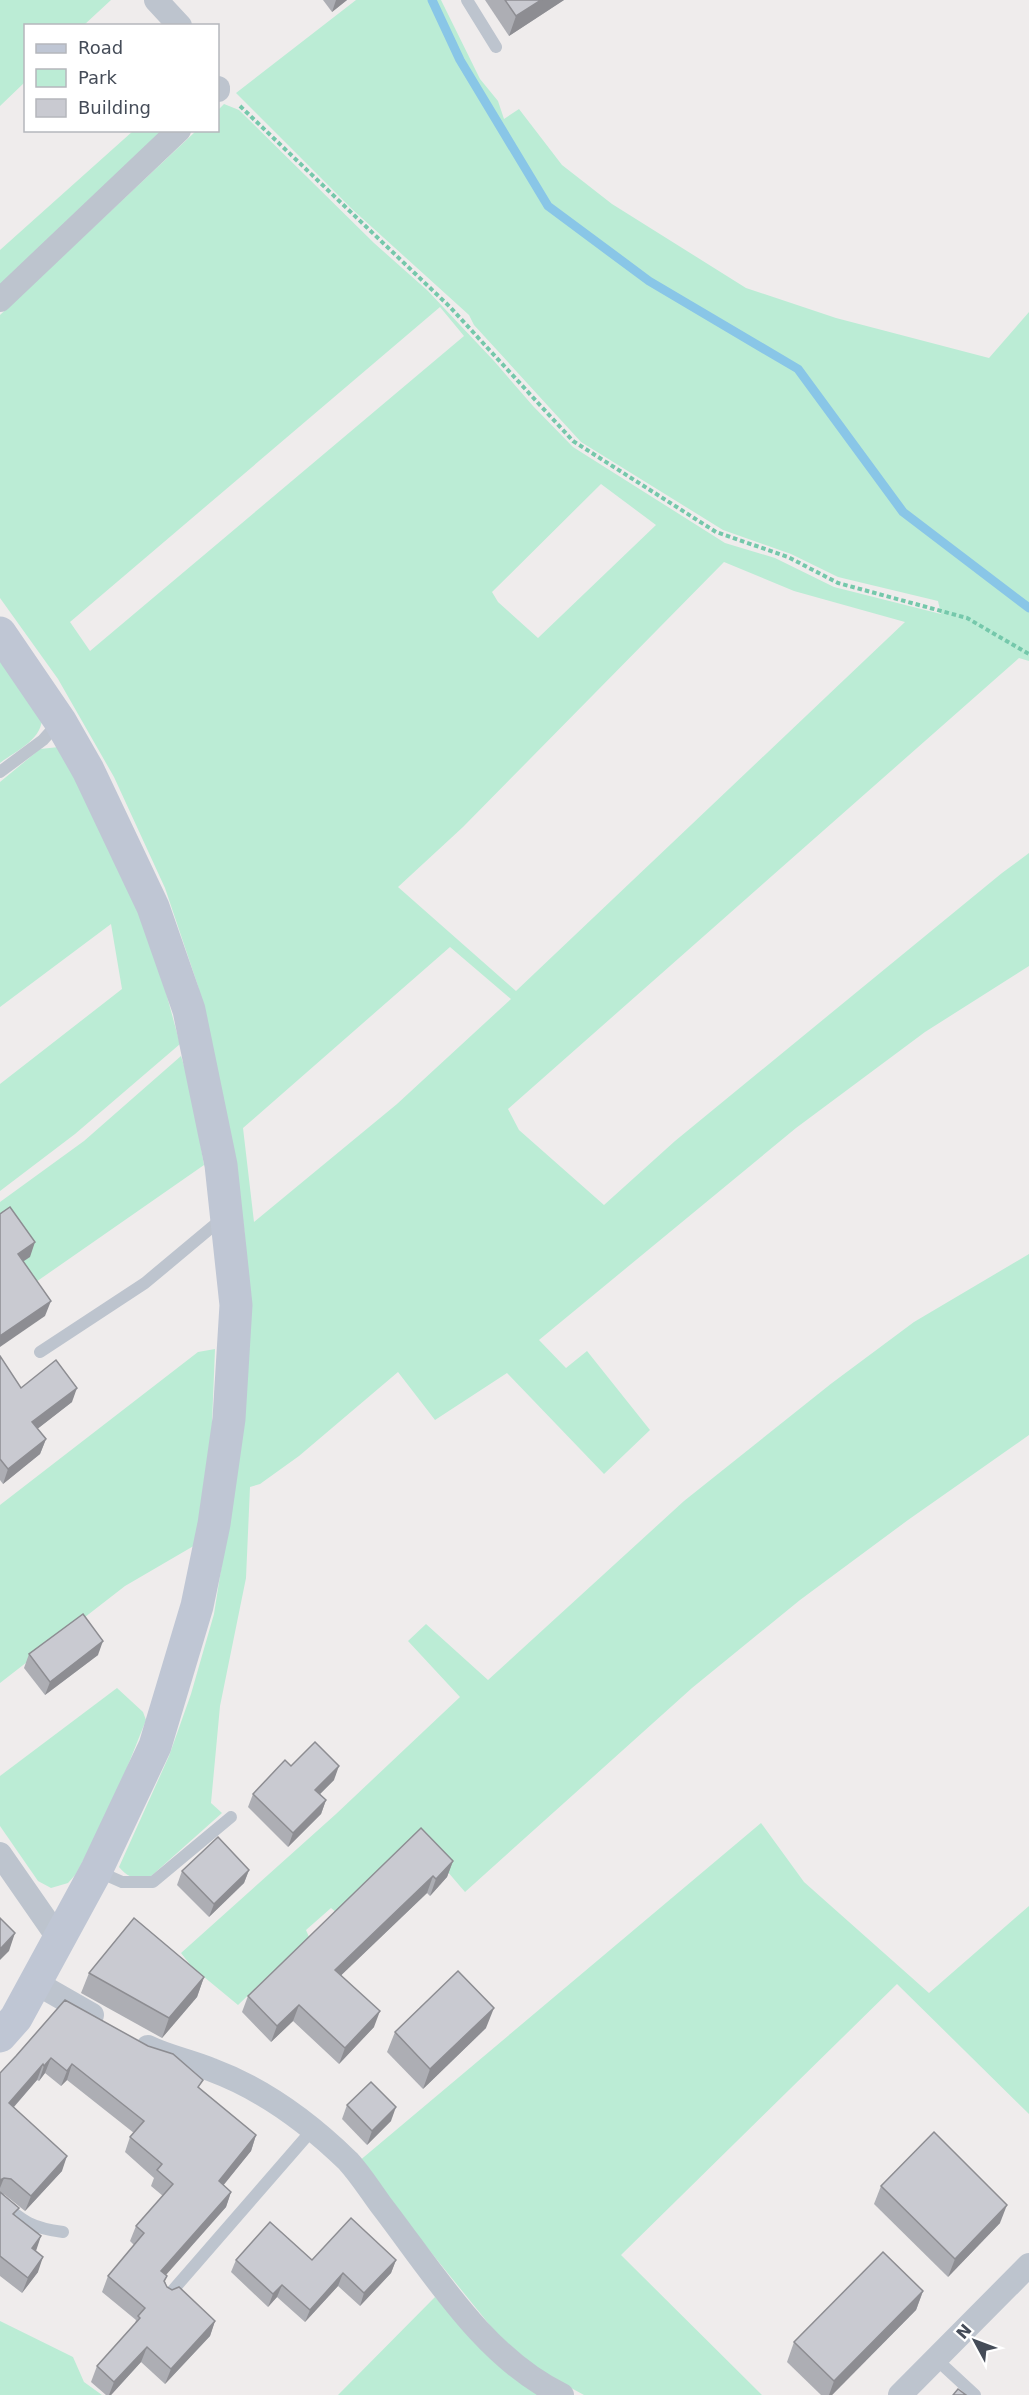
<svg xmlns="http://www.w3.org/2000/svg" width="1029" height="2395" font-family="'DejaVu Sans',sans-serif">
  <rect width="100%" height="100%" fill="#efecec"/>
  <g fill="#bbecd5" fill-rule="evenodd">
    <path d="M 0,0 L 111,0 L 84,25 L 26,26 L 25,82 L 0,106 Z"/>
    <path d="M 356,0 L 441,0 L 480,79 L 498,101 L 504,119 L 519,109 L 562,165 L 612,204 L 746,288 L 836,318 L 989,358 L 1029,312 L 1029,661 L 1019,658 L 508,1109 L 519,1130 L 604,1205 L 675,1141 L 1002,873 L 1029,853 L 1029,966 L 925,1032 L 796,1128 L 539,1340 L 566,1368 L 587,1351 L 650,1430 L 604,1474 L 507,1373 L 435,1420 L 398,1372 L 299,1456 L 260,1484 L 250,1487 L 246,1578 L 220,1706 L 211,1803 L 222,1813 L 149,1878 C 135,1879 128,1878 119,1867 L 169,1756 L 191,1694 L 214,1614 L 232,1500 L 247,1322 L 245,1237 L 236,1167 L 198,986 L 165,888 L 114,777 L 58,679 L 0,598 L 0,315 L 196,131 L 218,130 L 218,110 L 224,104 L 239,110 L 374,243 L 428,291 L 494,361 L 533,406 L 573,447 L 725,543 L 775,558 L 834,587 L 941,614 L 938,601 L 838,577 L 791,554 L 723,530 L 581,442 L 474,325 L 469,315 L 352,209 L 236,93 ZM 440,307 L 464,336 L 90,651 L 70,622 ZM 601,484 L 656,525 L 538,638 L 498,602 L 492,592 ZM 724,562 L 794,591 L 905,622 L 516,991 L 398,887 L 463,827 ZM 450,947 L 511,999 L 397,1104 L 254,1222 L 243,1128 Z"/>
    <path d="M 133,131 L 169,131 L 0,288 L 0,250 Z"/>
    <path d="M 0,653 L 42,715 C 44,739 17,750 0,763 Z"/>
    <path d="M 59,747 L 68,758 L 153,945 L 180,1044 L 75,1134 L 0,1191 L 0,1084 L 122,989 L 111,924 L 0,1007 L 0,782 L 40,749 Z"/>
    <path d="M 181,1056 L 190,1085 L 204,1165 L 0,1307 L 0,1202 L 84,1141 Z"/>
    <path d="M 1029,1254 L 1029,1435 L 908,1520 L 800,1600 L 692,1688 L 465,1892 L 417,1836 L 337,1913 L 331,1908 L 306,1930 L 309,1937 L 238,2005 L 192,1967 L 181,1953 L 336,1814 L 460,1697 L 408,1641 L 426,1624 L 488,1680 L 684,1501 L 832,1383 L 914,1322 Z"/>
    <path d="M 215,1349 L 211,1448 L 197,1544 L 125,1586 L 0,1683 L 0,1505 L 198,1352 Z"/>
    <path d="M 117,1688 L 143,1712 L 146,1720 L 113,1803 L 76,1874 L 68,1883 L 51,1888 L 38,1881 L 0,1826 L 0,1776 Z"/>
    <path d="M 761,1823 L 804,1882 L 929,1993 L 1029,1906 L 1029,2114 L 897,1984 L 621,2255 L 762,2395 L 584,2395 L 536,2369 L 501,2339 L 358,2162 Z"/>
    <path d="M 435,2297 L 486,2350 L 551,2395 L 338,2395 Z"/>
    <path d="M 0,2321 L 73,2357 L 84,2382 L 102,2395 L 0,2395 Z"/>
  </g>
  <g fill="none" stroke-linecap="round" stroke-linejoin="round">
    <path stroke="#89c6e7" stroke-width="9" d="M 432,0 L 460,60 L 548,206 L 649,281 L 798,369 L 903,512 L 1029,608"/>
    <path stroke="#75c8ab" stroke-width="4" stroke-dasharray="4.5 3" stroke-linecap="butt" d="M 240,106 L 450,307 L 573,441 L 716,532 L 788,557 L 838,583 L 967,618 L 1029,654"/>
    <g stroke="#bdc4ce" stroke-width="12">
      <path d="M 467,0 L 496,47"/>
      <path d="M 0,772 L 43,740 L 59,722"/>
      <path d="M 40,1352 L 145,1283 L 224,1217"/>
      <path d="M 97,1871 L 122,1882 L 153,1882 L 231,1817"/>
      <path d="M 0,2201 C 23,2222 32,2228 63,2232"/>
      <path d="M 167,2297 L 313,2129"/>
      <path d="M 936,2359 L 975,2395"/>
    </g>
    <g stroke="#bdc4ce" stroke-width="24">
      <path d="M 156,0 L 180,26"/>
      <path d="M 218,88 L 218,90"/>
      <path d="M 0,300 L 179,130"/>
      <path d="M 0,1854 L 59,1939"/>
      <path d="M 36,1983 L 92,2015"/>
      <path d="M 148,2047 C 168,2057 191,2061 212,2070 C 263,2089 310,2124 348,2161 C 360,2174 370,2190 381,2205 C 432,2271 484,2358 562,2395"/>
      <path d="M 900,2395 L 1029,2265"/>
    </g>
    <path stroke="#bfc6d4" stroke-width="33" d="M 0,633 L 60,721 L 88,770 L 153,907 L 189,1010 L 221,1165 L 236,1305 L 229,1419 L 214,1524 L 197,1606 L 155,1746 L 96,1871 L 16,2018 L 0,2036"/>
  </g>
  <g fill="#adaeb4">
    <path d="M 323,0 L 347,0 L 332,12 Z"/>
    <path d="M 485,0 L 564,0 L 509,36 Z"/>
    <path d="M 0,1356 L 21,1388 L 72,1402 L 37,1429 L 46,1439 L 40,1454 L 3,1484 L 0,1480 Z"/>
    <path d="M 29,1654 L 98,1655 L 45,1695 L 24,1668 Z"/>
    <path d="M 291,1766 L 334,1780 L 320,1794 L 326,1800 L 321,1814 L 288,1847 L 248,1807 L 253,1794 Z"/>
    <path d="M 453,1861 L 447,1877 L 430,1896 L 427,1893 L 341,1975 L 374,2027 L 339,2064 L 293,2021 L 271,2042 L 242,2012 L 248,1996 Z"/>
    <path d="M 249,1870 L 244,1883 L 209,1917 L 177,1885 L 182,1871 Z"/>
    <path d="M 89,1973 L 204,1977 L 197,1997 L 162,2038 L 81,1993 Z"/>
    <path d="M 65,2000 L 200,2089 L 256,2135 L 251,2151 L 223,2185 L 231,2192 L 226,2207 L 166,2275 L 167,2276 L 165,2281 L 167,2287 L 215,2321 L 210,2336 L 165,2384 L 141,2362 L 111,2395 L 106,2395 L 91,2382 L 97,2366 L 135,2324 L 136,2320 L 102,2292 L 108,2276 L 134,2245 L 130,2241 L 136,2226 L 163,2196 L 151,2186 L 154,2178 L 125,2152 L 130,2137 L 134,2133 L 67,2080 L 61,2086 L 45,2073 L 39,2081 L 37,2080 L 14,2107 L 62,2171 L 25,2211 L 5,2195 L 3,2194 L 36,2251 L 38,2272 L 22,2293 L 0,2276 L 0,2073 L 16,2056 Z"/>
    <path d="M 486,2028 L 423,2089 L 387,2052 L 395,2032 Z"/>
    <path d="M 347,2105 L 391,2121 L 367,2145 L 342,2119 Z"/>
    <path d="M 881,2186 L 1000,2223 L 948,2277 L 874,2204 Z"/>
    <path d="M 236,2260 L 396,2260 L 391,2273 L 360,2306 L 338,2286 L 305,2322 L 277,2297 L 268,2307 L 231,2272 Z"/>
    <path d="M 923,2291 L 916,2310 L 832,2395 L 821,2395 L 787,2362 L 794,2342 Z"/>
  </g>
  <g fill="#8d8d92">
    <path d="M 336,0 L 347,0 L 332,12 Z"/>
    <path d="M 541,0 L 564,0 L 509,36 L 516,16 Z"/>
    <path d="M 35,1242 L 30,1257 L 12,1269 L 18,1254 Z"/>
    <path d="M 51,1301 L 45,1316 L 0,1347 L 0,1336 Z"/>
    <path d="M 77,1388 L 72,1402 L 27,1437 L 32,1422 Z"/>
    <path d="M 46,1439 L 40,1454 L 3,1484 L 8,1469 Z"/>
    <path d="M 103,1641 L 98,1655 L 45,1695 L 50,1682 Z"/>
    <path d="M 339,1766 L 334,1780 L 310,1804 L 315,1790 Z"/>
    <path d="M 326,1800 L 321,1814 L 288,1847 L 293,1833 Z"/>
    <path d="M 453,1861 L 447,1877 L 430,1896 L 436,1879 Z"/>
    <path d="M 249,1870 L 244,1883 L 209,1917 L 214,1904 Z"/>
    <path d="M 433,1876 L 427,1893 L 330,1986 L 335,1970 Z"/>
    <path d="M 15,1933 L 9,1951 L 0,1960 L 0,1949 Z"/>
    <path d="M 204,1977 L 197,1997 L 162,2038 L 169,2018 Z"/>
    <path d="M 299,2005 L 293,2021 L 271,2042 L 277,2026 Z"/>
    <path d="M 494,2008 L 486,2028 L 423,2089 L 430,2069 Z"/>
    <path d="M 380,2011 L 374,2027 L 339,2064 L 345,2048 Z"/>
    <path d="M 51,2058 L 45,2073 L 39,2081 L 44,2066 Z"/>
    <path d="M 43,2064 L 37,2080 L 4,2118 L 9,2103 Z"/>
    <path d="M 72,2064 L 67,2080 L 61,2086 L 67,2071 Z"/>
    <path d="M 396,2107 L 391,2121 L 367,2145 L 372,2131 Z"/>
    <path d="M 256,2135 L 251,2151 L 214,2197 L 219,2181 Z"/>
    <path d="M 67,2156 L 62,2171 L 25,2211 L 31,2196 Z"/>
    <path d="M 4,2178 L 0,2188 L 0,2180 Z"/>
    <path d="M 231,2192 L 226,2207 L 156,2286 L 161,2271 Z"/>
    <path d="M 1007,2205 L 1000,2223 L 948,2277 L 955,2259 Z"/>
    <path d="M 41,2236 L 36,2251 L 32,2248 Z"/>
    <path d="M 43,2257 L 38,2272 L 22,2293 L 28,2278 Z"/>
    <path d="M 396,2260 L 391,2273 L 360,2306 L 364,2293 Z"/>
    <path d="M 343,2273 L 338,2286 L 305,2322 L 310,2310 Z"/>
    <path d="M 282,2285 L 277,2297 L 268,2307 L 273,2294 Z"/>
    <path d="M 923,2291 L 916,2310 L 832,2395 L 829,2395 L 834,2381 Z"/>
    <path d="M 215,2321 L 210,2336 L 165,2384 L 171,2369 Z"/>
    <path d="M 147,2347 L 141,2362 L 111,2395 L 109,2395 L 114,2382 Z"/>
  </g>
  <g fill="#c9cad1" stroke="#8d8d92" stroke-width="1.5">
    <path d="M 505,0 L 541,0 L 516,16 Z"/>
    <path d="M 10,1207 L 35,1242 L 18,1254 L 51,1301 L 0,1336 L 0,1214 Z"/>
    <path d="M 0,1356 L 21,1388 L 56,1360 L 77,1388 L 32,1422 L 46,1439 L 8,1469 L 0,1459 Z"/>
    <path d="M 83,1614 L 103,1641 L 50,1682 L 29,1654 Z"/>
    <path d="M 315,1742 L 339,1766 L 315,1790 L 326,1800 L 293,1833 L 253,1794 L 285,1760 L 291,1766 Z"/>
    <path d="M 421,1828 L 453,1861 L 436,1879 L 433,1876 L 335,1970 L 380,2011 L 345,2048 L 299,2005 L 277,2026 L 248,1996 Z"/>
    <path d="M 218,1837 L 249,1870 L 214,1904 L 182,1871 Z"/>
    <path d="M 0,1918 L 15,1933 L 0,1949 Z"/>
    <path d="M 134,1918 L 204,1977 L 169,2018 L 89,1973 Z"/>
    <path d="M 458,1971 L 494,2008 L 430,2069 L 395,2032 Z"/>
    <path d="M 65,2000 L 148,2046 L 173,2054 L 203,2080 L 198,2087 L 256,2135 L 219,2181 L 231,2192 L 161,2271 L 167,2276 L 164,2281 L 167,2287 L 172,2290 L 179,2287 L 215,2321 L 171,2369 L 147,2347 L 114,2382 L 97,2366 L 140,2318 L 138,2316 L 145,2308 L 108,2276 L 144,2233 L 136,2226 L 173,2184 L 157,2170 L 162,2164 L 130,2137 L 144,2121 L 72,2064 L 67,2071 L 51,2058 L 44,2066 L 43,2064 L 9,2103 L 67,2156 L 31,2196 L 11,2179 L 4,2178 L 0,2180 L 0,2073 L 16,2056 Z"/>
    <path d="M 371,2082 L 396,2107 L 372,2131 L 347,2105 Z"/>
    <path d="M 934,2132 L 1007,2205 L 955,2259 L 881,2186 Z"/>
    <path d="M 0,2192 L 19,2208 L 13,2214 L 41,2236 L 32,2248 L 43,2257 L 28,2278 L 0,2256 Z"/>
    <path d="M 351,2218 L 396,2260 L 364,2293 L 343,2273 L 310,2310 L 282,2285 L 273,2294 L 236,2260 L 270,2222 L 312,2260 Z"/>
    <path d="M 883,2252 L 923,2291 L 834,2381 L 794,2342 Z"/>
    <path d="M 958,2389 L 966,2395 L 953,2395 Z"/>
  </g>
  <rect x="24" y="24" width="195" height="108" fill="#ffffff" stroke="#b5b7bc" stroke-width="1.5"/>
  <rect x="36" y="44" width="30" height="9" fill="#bfc6d4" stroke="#b5b7bc" stroke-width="1.5"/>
  <text x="78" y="54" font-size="18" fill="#454c58">Road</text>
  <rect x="36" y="69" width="30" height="18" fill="#bbecd5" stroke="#b5b7bc" stroke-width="1.5"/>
  <text x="78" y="84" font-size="18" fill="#454c58">Park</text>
  <rect x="36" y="99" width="30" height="18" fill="#c9cad1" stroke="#b5b7bc" stroke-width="1.5"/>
  <text x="78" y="114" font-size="18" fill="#454c58">Building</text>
  <g transform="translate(975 2341) rotate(311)" stroke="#ffffff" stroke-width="4.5" paint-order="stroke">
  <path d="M0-4.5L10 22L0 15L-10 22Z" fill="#454c58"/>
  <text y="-9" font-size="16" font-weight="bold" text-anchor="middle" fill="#454c58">N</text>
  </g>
</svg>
